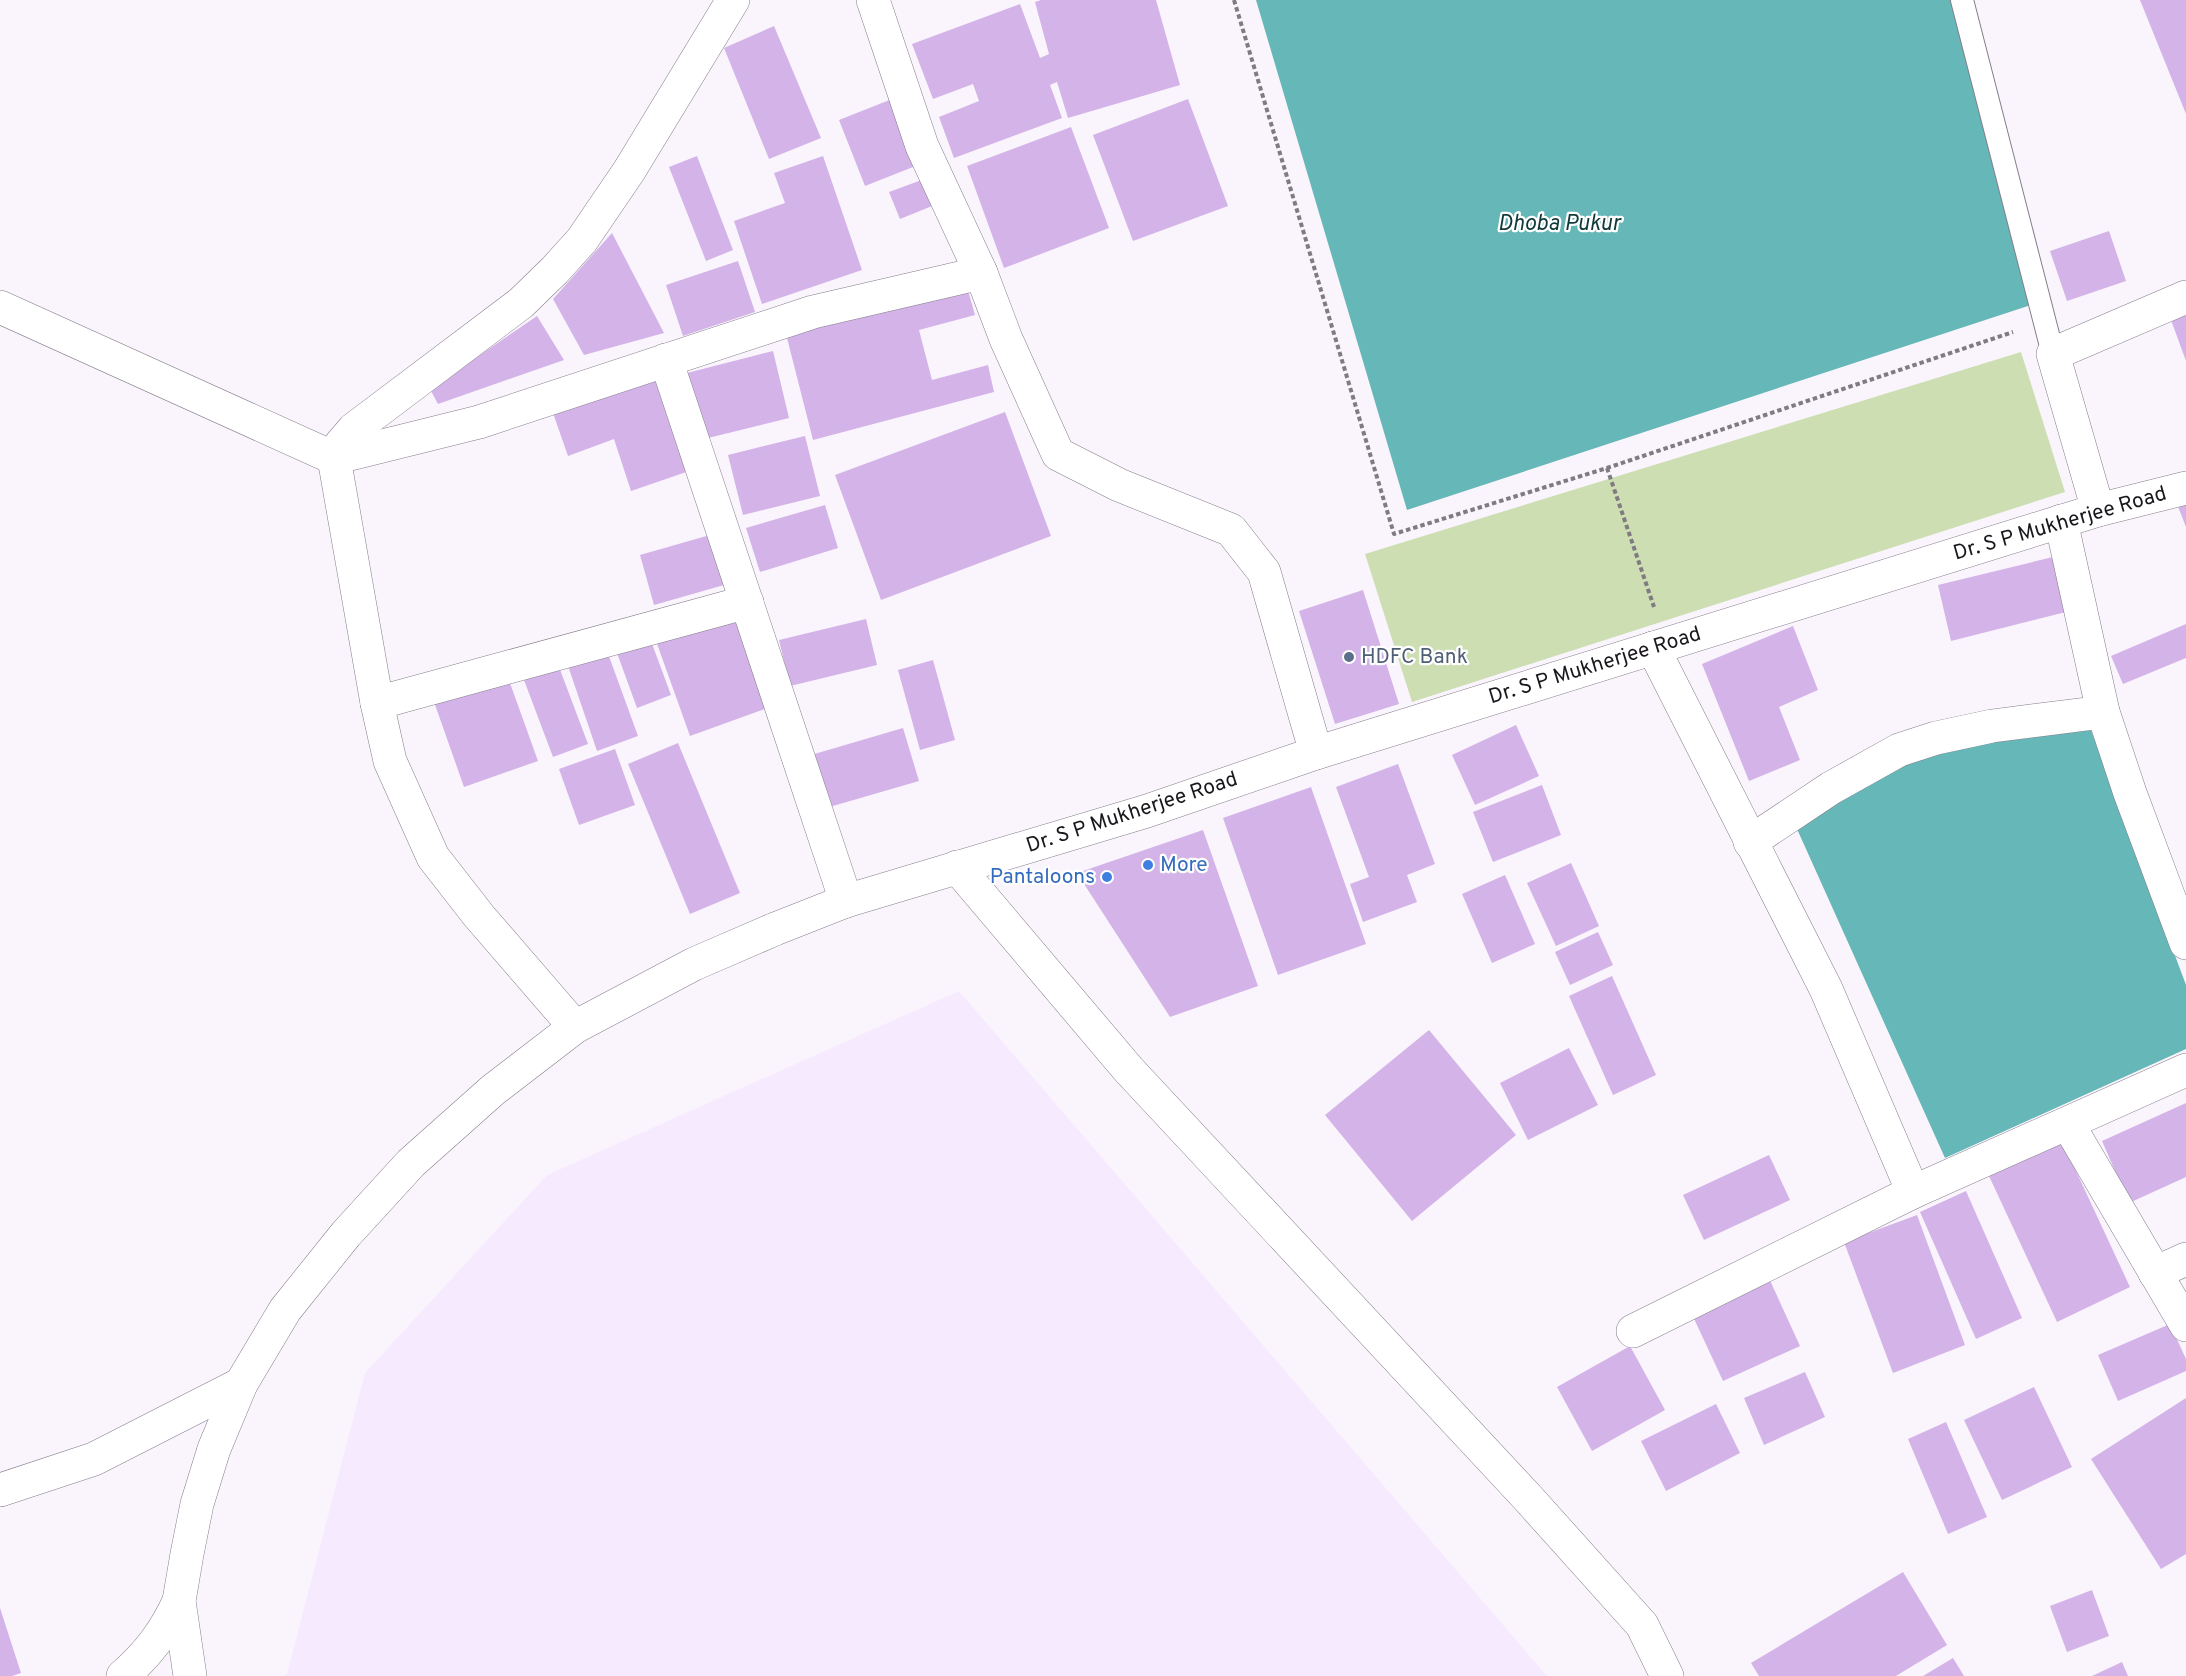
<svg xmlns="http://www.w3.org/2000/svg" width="2186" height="1676" font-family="Overpass,sans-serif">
  <rect width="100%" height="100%" fill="#faf5fd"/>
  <path fill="#f6eaff" d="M 959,991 L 1547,1676 L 282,1676 L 287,1674 L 365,1373 L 547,1175 Z"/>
  <path fill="#cddeb3" d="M 2021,352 L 2065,492 L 1412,702 L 1365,554 Z"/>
  <g fill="#65b8b7">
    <path d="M 1256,0 L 1951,0 L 2031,305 L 1407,510 Z"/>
    <path d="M 2091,730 L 2186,985 L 2186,1049 L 1945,1158 L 1797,829 C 1829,809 1861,787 1895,770 C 1956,740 2025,734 2091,730 Z"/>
  </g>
  <g fill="#d3b3e8">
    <path d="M 1041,0 L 1156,0 L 1180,85 L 1068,118 L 1057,82 L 1050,85 L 1062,118 L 954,158 L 939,117 L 979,101 L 973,84 L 933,99 L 912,44 L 1020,4 L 1040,58 L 1049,54 L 1035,2 Z"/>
    <path d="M 2140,0 L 2186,0 L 2186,114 Z"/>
    <path d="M 774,26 L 821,138 L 769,159 L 724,48 Z"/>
    <path d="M 892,99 L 918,165 L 865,186 L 839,120 Z"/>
    <path d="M 1188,99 L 1228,206 L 1133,241 L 1093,135 Z"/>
    <path d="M 1071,127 L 1109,228 L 1004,268 L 967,166 Z"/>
    <path d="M 697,156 L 733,250 L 706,261 L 669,167 Z"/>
    <path d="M 823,156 L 862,270 L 762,304 L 734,221 L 785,203 L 774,173 Z"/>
    <path d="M 927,178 L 937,204 L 900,219 L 889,192 Z"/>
    <path d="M 2109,231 L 2126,281 L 2067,301 L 2050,251 Z"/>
    <path d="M 612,233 L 664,333 L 584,355 L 553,299 Z"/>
    <path d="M 738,261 L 755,312 L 683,336 L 666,285 Z"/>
    <path d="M 967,287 L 975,315 L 919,330 L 932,380 L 988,365 L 994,392 L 813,440 L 786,334 Z"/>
    <path d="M 2186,314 L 2186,361 L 2171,320 Z"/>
    <path d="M 537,316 L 564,360 L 438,404 L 430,389 Z"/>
    <path d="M 773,351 L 789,418 L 704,439 L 687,373 Z"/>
    <path d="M 662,374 L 695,469 L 631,491 L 614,439 L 568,456 L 553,413 Z"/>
    <path d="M 1005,412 L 1051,536 L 881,600 L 835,475 Z"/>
    <path d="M 805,436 L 820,496 L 743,515 L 728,455 Z"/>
    <path d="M 2186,501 L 2186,527 L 2177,504 Z"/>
    <path d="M 825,505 L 838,548 L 760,572 L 746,528 Z"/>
    <path d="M 710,535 L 724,585 L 654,605 L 640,555 Z"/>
    <path d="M 2053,557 L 2066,612 L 1951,641 L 1938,585 Z"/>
    <path d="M 1363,590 L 1399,704 L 1335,724 L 1299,611 Z"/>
    <path d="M 737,612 L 770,707 L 690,736 L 656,641 Z"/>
    <path d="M 866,619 L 877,665 L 790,686 L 779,640 Z"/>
    <path d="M 2186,624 L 2186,658 L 2123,684 L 2111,656 Z"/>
    <path d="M 1793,626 L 1818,690 L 1779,707 L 1800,760 L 1749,781 L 1702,664 Z"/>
    <path d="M 651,641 L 671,695 L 637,708 L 617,653 Z"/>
    <path d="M 606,648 L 638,736 L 597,751 L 566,660 Z"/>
    <path d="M 556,659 L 588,744 L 553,757 L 521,672 Z"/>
    <path d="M 933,660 L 955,740 L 920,750 L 898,670 Z"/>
    <path d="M 506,672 L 538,761 L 464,787 L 433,699 Z"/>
    <path d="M 1516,725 L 1539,776 L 1475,805 L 1452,755 Z"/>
    <path d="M 903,728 L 919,781 L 826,808 L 811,755 Z"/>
    <path d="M 678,743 L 740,893 L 690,914 L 628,764 Z"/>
    <path d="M 615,749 L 635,805 L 579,825 L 559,769 Z"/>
    <path d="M 1398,764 L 1435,864 L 1407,875 L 1417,902 L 1363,922 L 1350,884 L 1369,877 L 1336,787 Z"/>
    <path d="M 1542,785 L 1561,835 L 1493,862 L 1473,812 Z"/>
    <path d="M 1311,787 L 1366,944 L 1278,975 L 1223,818 Z"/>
    <path d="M 1203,830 L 1258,986 L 1170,1017 L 1077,873 Z"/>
    <path d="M 1571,863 L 1599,926 L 1556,946 L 1527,883 Z"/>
    <path d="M 1505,875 L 1535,944 L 1492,963 L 1462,894 Z"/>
    <path d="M 1598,932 L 1613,965 L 1570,985 L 1555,952 Z"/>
    <path d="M 1612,976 L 1656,1075 L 1613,1095 L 1569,996 Z"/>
    <path d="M 1429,1030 L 1516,1135 L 1412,1221 L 1325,1115 Z"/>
    <path d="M 1569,1048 L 1598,1105 L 1528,1140 L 1500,1083 Z"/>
    <path d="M 2186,1103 L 2186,1177 L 2129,1203 L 2102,1141 Z"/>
    <path d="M 2062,1141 L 2130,1287 L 2057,1322 L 1989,1176 Z"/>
    <path d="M 1769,1155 L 1790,1200 L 1704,1240 L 1683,1195 Z"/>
    <path d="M 1966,1191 L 2022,1318 L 1976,1339 L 1920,1212 Z"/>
    <path d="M 1917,1215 L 1965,1345 L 1893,1373 L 1844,1242 Z"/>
    <path d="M 1767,1274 L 1800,1346 L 1723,1381 L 1690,1310 Z"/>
    <path d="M 2170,1324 L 2186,1359 L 2186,1371 L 2118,1401 L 2098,1355 Z"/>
    <path d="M 1630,1346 L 1665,1410 L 1592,1451 L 1557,1387 Z"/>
    <path d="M 1805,1372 L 1825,1417 L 1764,1445 L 1744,1398 Z"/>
    <path d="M 2034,1387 L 2072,1467 L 2002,1500 L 1964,1420 Z"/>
    <path d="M 2186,1398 L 2186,1554 L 2161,1569 L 2091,1459 Z"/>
    <path d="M 1716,1404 L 1740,1453 L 1666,1491 L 1641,1441 Z"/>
    <path d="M 1946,1422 L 1987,1517 L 1948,1534 L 1908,1439 Z"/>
    <path d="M 1903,1572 L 1947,1645 L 1896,1676 L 1759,1676 L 1751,1663 Z"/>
    <path d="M 2092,1590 L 2109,1636 L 2067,1652 L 2050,1606 Z"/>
    <path d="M 0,1608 L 21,1673 L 12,1676 L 0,1676 Z"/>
    <path d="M 1953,1658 L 1964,1676 L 1923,1676 Z"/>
    <path d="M 2122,1662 L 2128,1676 L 2092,1676 Z"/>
  </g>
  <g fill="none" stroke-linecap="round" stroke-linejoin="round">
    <defs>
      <path id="service" d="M 1962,0 L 2053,354"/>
      <g id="minor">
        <path d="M 873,0 L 922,146 L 981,273 L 1006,339 L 1058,454 L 1119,485 L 1231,530 L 1264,572 L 1316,753"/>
        <path d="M 0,307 L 334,458 L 479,422 L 813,312 L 981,273"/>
        <path d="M 666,360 L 846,901"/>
        <path d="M 2098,510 L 2053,354 L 2186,297"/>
        <path d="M 2061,521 L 2103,712 L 2130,793 L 2186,943"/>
        <path d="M 1653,648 L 1826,989 L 1913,1192 L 2186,1070"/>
        <path d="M 377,703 L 747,602"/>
        <path d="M 1750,842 L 1831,788 L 1899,750 L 1936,738 L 1992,726 L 2103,712"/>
        <path d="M 957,867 L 1128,1069 L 1528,1498 L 1642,1625 L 1667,1676"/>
        <path d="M 575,1027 L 479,916 L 433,857 L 390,761 L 377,703 L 334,458 L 341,444 L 354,429 L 521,303 L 555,270 L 582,240 L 629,171 L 733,0"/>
        <path d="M 2068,1124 L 2186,1325"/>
        <path d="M 2155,1273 L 2186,1259"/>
        <path d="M 1633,1331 L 1913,1192"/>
        <path d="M 0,1490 L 94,1459 L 241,1384"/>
        <path d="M 190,1676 L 179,1601 L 187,1554 L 197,1504 L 214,1449 L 241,1384 L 285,1310 L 346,1234 L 411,1163 L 493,1090 L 575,1027 L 694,964 L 775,929 L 846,901 L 1147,811 L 1316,753 L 2098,510 L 2186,488"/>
      </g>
      <path id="tertiary" d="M 123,1676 C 148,1654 165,1632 179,1601"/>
    </defs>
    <use href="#service" stroke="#857e8b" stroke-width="24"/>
    <use href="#minor" stroke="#857e8b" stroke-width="34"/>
    <use href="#tertiary" stroke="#857e8b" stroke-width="34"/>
    <g stroke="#7f7b81" stroke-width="4" stroke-dasharray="4.5 3" stroke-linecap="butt">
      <path d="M 1234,0 L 1394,534 L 1607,468 L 2013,332"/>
      <path d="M 1607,468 L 1654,607"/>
    </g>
    <use href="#service" stroke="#fff" stroke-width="22"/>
    <use href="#minor" stroke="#fff" stroke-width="33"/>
    <use href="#tertiary" stroke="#fff" stroke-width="33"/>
  </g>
  <circle fill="#5c6f8a" stroke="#fff" stroke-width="2" cx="1349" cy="657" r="6"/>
  <g fill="#3f7fe0" stroke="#fff" stroke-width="2">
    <circle cx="1148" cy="865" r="6"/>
    <circle cx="1107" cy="877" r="6"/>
  </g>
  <g text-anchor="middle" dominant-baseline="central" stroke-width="4.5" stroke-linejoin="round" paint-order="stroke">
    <g font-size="21" fill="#1a171c" stroke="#fff">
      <text transform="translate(2060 524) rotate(-16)">Dr. S P Mukherjee Road</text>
      <text transform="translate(1595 666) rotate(-17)">Dr. S P Mukherjee Road</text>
      <text transform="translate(1132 813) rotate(-18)">Dr. S P Mukherjee Road</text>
    </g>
    <g font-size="21" fill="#4e5e75" stroke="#fff" text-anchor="start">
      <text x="1361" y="657">HDFC Bank</text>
    </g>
    <g font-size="21" fill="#366cbe" stroke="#fff" text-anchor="start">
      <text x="1160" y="865">More</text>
      <text x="1095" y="877" text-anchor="end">Pantaloons</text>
    </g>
    <g font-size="22" font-style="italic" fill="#103939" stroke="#fff">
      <text x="1559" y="224">Dhoba Pukur</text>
    </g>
  </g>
</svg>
